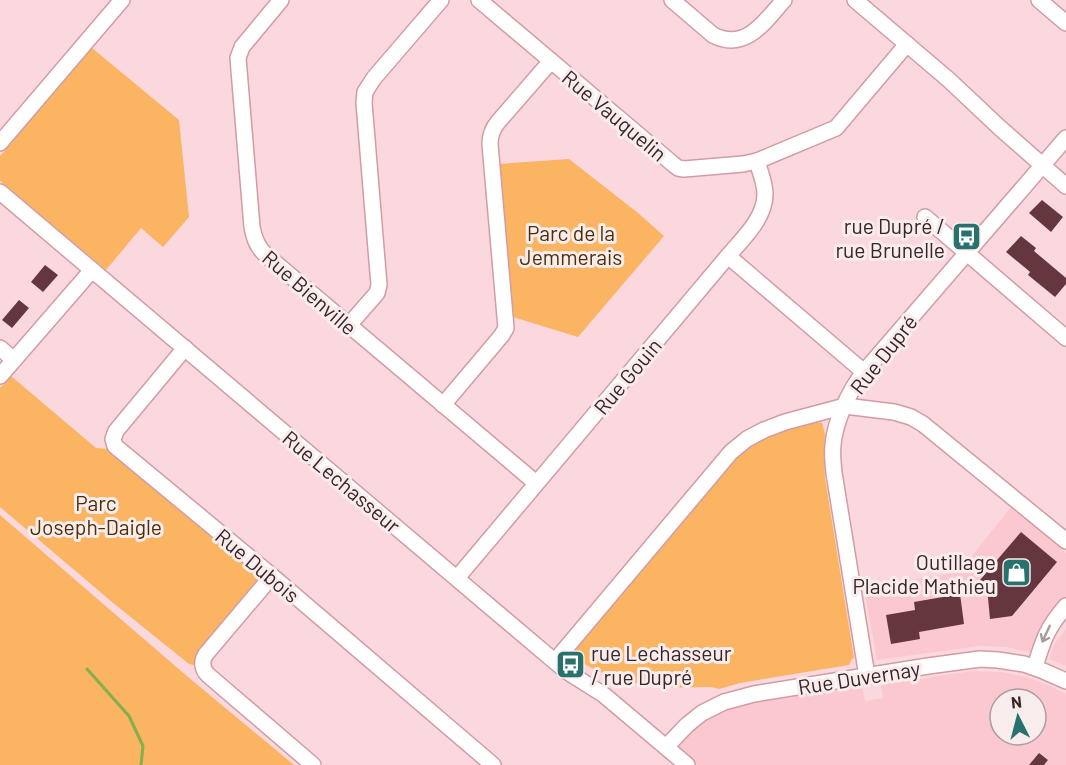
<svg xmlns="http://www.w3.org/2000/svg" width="1066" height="765" font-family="Barlow,sans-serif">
  <rect width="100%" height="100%" fill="#fbd8dd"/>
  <g fill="#fcc8cf" fill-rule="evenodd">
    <path d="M 1011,507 L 1066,553 L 1066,599 L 1053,614 L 1034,653 L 1006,647 L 979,646 L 877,660 L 864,587 L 959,572 Z"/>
    <path d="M 1066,629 L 1066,666 L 1049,659 L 1055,643 Z"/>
    <path d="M 972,671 L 1001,672 L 1026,677 L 1048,685 L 1066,694 L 1066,765 L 698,765 L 683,752 L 678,746 L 678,744 L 701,721 L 740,703 L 857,684 L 863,689 L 865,701 L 883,698 L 881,685 ZM 1000,699 L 1036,699 L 1036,735 L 1000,735 Z"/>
  </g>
  <g fill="#fab462">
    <path d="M 92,48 L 179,120 L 189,217 L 163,247 L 141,228 L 106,270 L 0,181 L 0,156 Z"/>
    <path d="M 569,159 L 638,213 L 664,236 L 578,337 L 513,317 L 499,164 Z"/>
    <path d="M 11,376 L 96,448 L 109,449 L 248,567 C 256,571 261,570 259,580 L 197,654 L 194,665 L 189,664 L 112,602 L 0,507 L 0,388 Z"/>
    <path d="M 817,422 L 822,423 L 825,434 L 824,451 L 825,478 L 854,658 L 852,659 L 849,665 L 740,683 L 719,689 L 711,687 C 695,687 679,688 663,687 C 632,685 596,674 570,655 L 738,457 C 761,435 787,430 817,422 Z"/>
    <path d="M 0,515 L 188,677 L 294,765 L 0,765 Z"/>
  </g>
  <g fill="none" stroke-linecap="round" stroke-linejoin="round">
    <path stroke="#84af49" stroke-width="3" d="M 87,669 L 129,716 L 143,746 L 141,765"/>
  </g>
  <g fill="#64373f">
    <path d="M 1042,200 L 1063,217 L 1051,232 L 1029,213 Z"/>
    <path d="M 1021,236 L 1036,248 L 1034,251 L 1066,278 L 1066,284 L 1055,297 L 1028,275 L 1030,272 L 1029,271 L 1006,252 Z"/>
    <path d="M 45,265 L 58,275 L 43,292 L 31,282 Z"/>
    <path d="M 19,300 L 29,308 L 12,328 L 2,320 Z"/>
    <path d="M 1021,532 L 1057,562 L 1012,616 L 990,619 L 987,587 L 980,580 Z"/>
    <path d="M 960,594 L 964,624 L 919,632 L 920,639 L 891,644 L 886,615 L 915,610 L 914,602 Z"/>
    <path d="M 1039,753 L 1048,760 L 1044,765 L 1029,765 Z"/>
  </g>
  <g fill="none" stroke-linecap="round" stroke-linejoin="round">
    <defs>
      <g id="minor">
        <path d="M 281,0 L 242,47 L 238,58 L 252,227 C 254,238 257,247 266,255 L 536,483"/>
        <path d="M 479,0 L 673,164 L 678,168 L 684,169 L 743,164 L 757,161 L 836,128 L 907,44"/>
        <path d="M 672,0 L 713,35 C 746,52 765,21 784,0"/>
        <path d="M 855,0 L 949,80 L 1000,128 L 1066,186"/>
        <path d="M 1039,0 L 1066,23"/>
        <path d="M 0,143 L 122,0"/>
        <path d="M 0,192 L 566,671 L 604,695 L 687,765"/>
        <path d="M 925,217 L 1066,338"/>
        <path d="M 728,256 L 864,372"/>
        <path d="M 349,325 L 377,293 L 379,285 L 364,103 L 365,92 L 374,78 L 441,0"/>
        <path d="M 0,348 L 14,360"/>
        <path d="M 185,348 L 116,431 L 113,439 L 115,446 L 272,576 L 493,765"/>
        <path d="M 0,376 L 92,270"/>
        <path d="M 443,405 L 502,335 L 506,328 L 490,144 C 490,136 493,128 498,122 L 551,61"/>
        <path d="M 272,576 L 206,654 C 201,661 202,669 208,675 L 313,765"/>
        <path d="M 457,578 L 728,256 C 742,239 765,219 765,194 C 765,183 760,172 757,161"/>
        <path d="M 555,661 L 731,452 L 747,439 L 764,430 L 785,422 L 845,406 L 894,412 L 911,417 L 923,424 L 1066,541"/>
        <path d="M 1035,667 C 1043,640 1047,628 1066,606"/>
        <path d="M 867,676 L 834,473 C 833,464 832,454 833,445 C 835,421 849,391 864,372 L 1066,138"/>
        <path d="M 666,747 L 687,725 L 702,713 L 724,702 L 754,694 L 928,666 L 980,659 L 998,660 L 1024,664 L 1041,670 L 1066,681"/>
      </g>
    </defs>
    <use href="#minor" stroke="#d29ca4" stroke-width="18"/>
    <use href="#minor" stroke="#fff" stroke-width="15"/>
  </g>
  <defs><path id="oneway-shaft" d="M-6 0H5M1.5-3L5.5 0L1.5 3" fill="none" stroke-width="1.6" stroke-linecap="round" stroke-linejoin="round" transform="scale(1.5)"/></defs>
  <use stroke="#a69c9e" href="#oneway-shaft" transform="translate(1046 634) rotate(115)"/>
  <defs>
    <symbol id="bus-square" viewBox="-11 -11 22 22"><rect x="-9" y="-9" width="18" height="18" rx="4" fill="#28716c" stroke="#f8eced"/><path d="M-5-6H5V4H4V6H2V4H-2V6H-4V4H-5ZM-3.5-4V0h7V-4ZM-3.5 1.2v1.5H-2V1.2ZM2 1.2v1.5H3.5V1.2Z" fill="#fff"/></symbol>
    <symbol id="shop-square" viewBox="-11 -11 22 22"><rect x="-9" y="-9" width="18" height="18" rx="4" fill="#28716c" stroke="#f8eced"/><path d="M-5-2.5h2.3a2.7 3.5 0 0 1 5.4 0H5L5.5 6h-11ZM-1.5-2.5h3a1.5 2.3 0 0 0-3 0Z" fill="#fff"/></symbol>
  </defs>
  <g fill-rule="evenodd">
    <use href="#bus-square" x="950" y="220" width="33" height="33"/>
    <use href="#shop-square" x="1000" y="556" width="33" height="33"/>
    <use href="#bus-square" x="554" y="648" width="33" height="33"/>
  </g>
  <g text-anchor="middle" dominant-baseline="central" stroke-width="6" stroke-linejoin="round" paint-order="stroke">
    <g font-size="21" fill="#392428" stroke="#f8eced">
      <text transform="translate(615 115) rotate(40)">Rue Vauquelin</text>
      <text transform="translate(310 292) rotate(41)">Rue Bienville</text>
      <text transform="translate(883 354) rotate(-52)">Rue Dupré</text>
      <text transform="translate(627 376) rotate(-50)">Rue Gouin</text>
      <text transform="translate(342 481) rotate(40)">Rue Lechasseur</text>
      <text transform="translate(258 565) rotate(40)">Rue Dubois</text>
      <text transform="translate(859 677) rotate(-9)">Rue Duvernay</text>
    </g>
    <g font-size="21" fill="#392428" stroke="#f8eced" text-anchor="end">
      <text x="945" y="225">rue Dupré /<tspan x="945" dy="24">rue Brunelle</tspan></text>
      <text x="996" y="561">Outillage<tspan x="996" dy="24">Placide Mathieu</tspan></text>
      <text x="591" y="652" text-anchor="start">rue Lechasseur<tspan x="591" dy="24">/ rue Dupré</tspan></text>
    </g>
    <g font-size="21" fill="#4d2f06" stroke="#f8eced">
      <text x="571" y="232">Parc de la<tspan x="571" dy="24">Jemmerais</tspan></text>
      <text x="96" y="502">Parc<tspan x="96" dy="24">Joseph-Daigle</tspan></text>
    </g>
  </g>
  <g transform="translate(1018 717) rotate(354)"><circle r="28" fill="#f8eced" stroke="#ac9c9e" stroke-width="1.5"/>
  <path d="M0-4.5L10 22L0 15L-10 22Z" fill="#28716c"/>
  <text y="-9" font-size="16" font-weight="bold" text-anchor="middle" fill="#392428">N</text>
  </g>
</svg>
